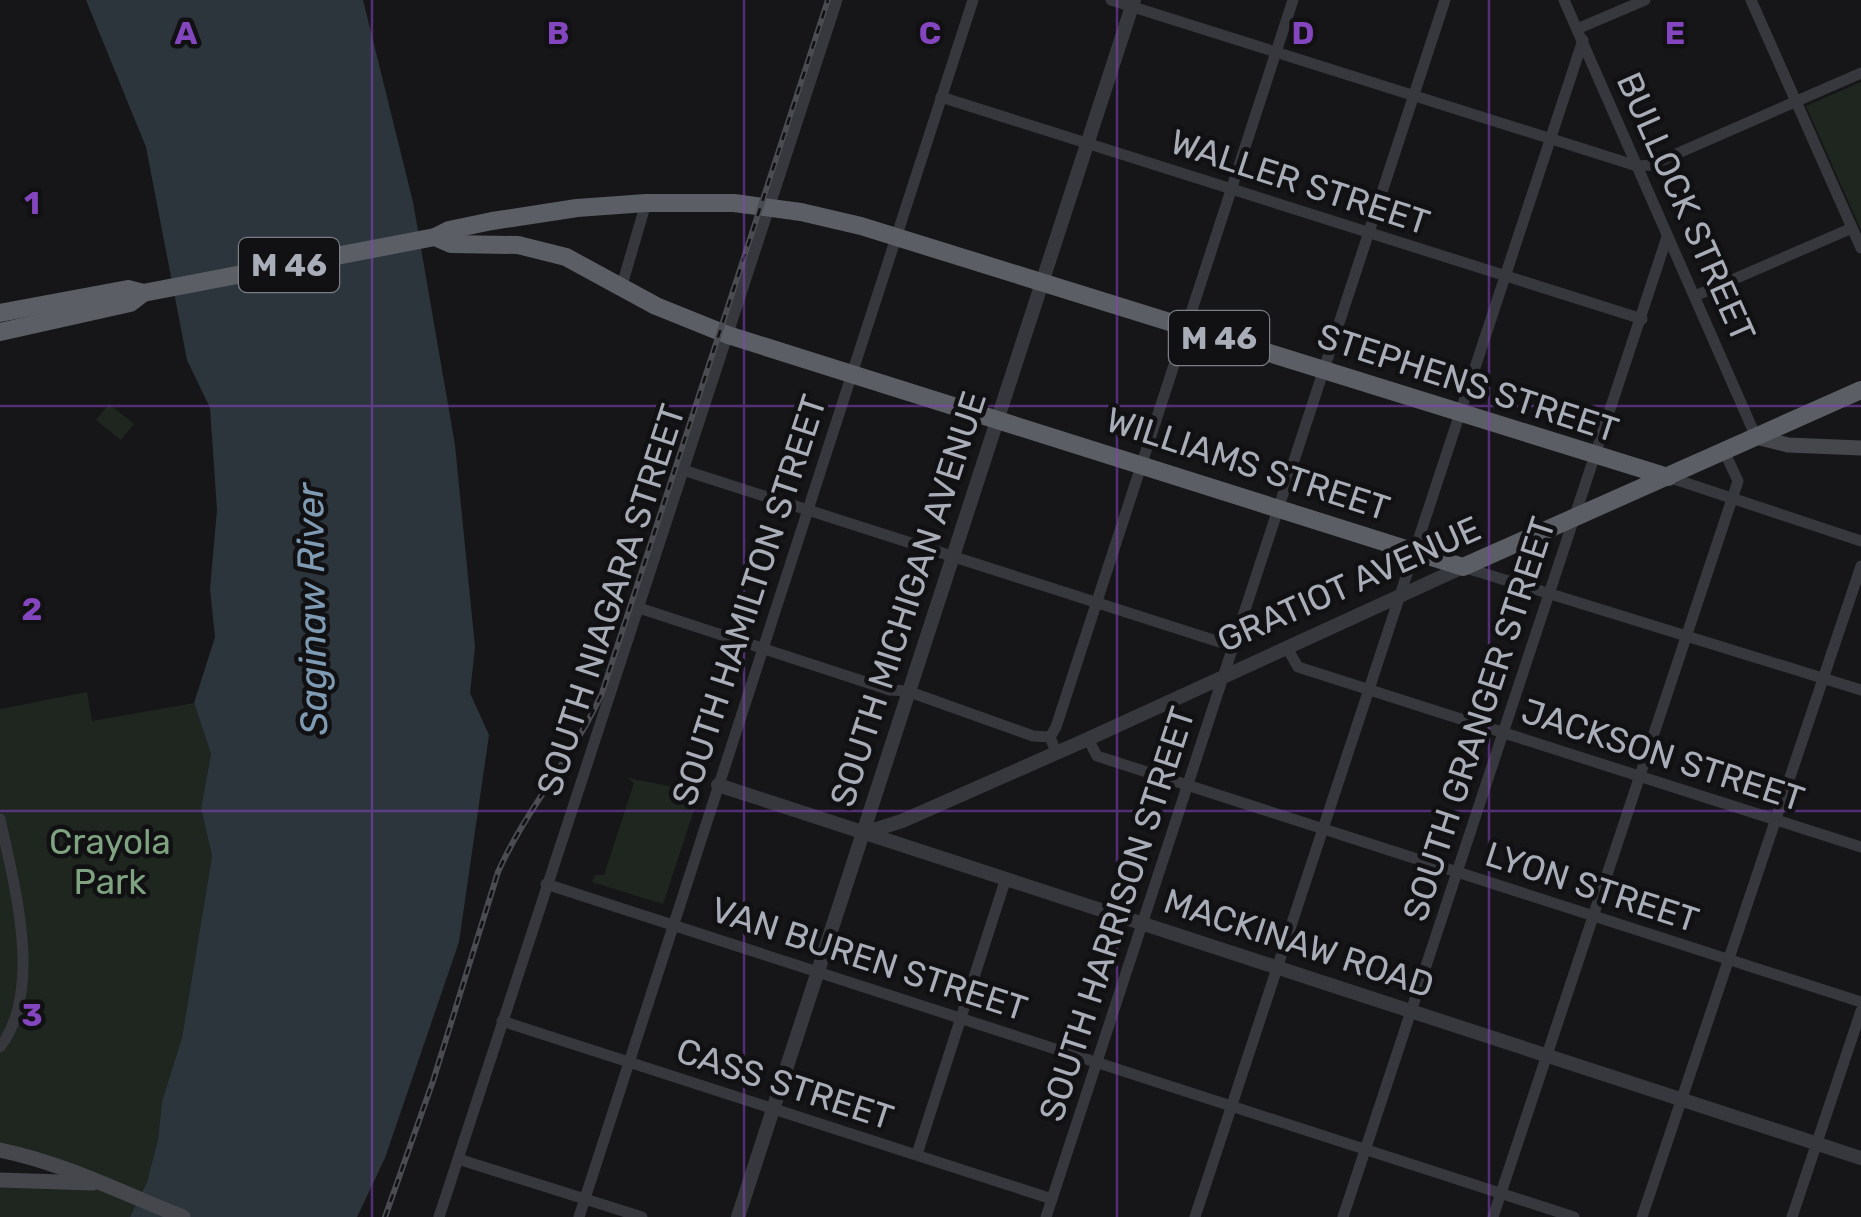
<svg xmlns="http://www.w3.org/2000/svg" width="1861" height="1217" font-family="Rubik,sans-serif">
  <rect width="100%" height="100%" fill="#161618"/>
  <g fill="#1e261f">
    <path d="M 1861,82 L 1861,230 L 1806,106 Z"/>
    <path d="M 109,404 L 134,424 L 121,440 L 96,420 Z"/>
    <path d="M 87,692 L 92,721 L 194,703 L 211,754 L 201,808 L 212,856 L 182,1038 L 162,1101 L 158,1139 L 147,1182 L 130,1217 L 0,1217 L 0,1180 L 94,1183 L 0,1150 L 0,709 Z"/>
    <path d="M 627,778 L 700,792 L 663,904 L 592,882 L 595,875 L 604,875 L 634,783 Z"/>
  </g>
  <path fill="#2c353c" d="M 86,0 L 363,0 L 413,202 L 455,445 L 475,647 L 470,693 L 489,735 L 459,942 L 385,1158 L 357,1217 L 130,1217 L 147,1182 L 158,1139 L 162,1101 L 182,1038 L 212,856 L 201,808 L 211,754 L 194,703 L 215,637 L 210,589 L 217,510 L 210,408 L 187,360 L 146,147 Z"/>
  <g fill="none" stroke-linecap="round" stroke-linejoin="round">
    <g stroke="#37383d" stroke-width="11">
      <path d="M 1111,0 L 1637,166 L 1651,165 L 1861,73"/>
      <path d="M 1564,0 L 1756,437"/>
      <path d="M 1751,0 L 1861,248"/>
      <path d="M 1577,29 L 1645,0"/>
      <path d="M 941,97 L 1642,319"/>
      <path d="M 622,285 L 646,203"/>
      <path d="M 1695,296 L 1852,228"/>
      <path d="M 683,470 L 1232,646"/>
      <path d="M 1668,477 L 1861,541"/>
      <path d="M 1463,567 L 1861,690"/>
      <path d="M 639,608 L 890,690 L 907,691 L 1033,736 L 1050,737 L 1056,752"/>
      <path d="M 1287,648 L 1298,667 L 1861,847"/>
      <path d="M 1050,737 L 1056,727 L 1293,0"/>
      <path d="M 1088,739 L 1097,756 L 1861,1002"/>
      <path d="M 0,819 C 14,884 44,990 0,1047"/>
      <path d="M 546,884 L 1574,1217"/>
      <path d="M 502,1021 L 1052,1199"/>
      <path d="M 917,1154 L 1006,878"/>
      <path d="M 458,1159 L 642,1217"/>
      <path d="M 439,1217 L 837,0"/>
      <path d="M 579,1217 L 973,0"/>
      <path d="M 1046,1217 L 1445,0"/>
      <path d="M 1195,1217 L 1583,40"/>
      <path d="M 1343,1217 L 1667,237"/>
      <path d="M 1493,1217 L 1738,481 L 1724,451"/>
      <path d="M 1642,1217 L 1861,566"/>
      <path d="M 1792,1217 L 1861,1011"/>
    </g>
    <g stroke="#37383d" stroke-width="14">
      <path d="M 718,785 L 1861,1158"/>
      <path d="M 864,833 L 902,821 L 1088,739 L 1463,567"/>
      <path d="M 738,1217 L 1134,0"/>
    </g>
    <g stroke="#45474d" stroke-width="15">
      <path d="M 1756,437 L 1788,445 L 1861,448"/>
      <path d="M 0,1150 C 64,1163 122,1193 183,1217"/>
      <path d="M 0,1180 L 93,1183"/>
    </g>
    <g stroke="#5b5e65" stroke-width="18">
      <path d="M 435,237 L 451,244 L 518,245 L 566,257 L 656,306 L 728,335 L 1463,567 L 1861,390"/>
      <path d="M 0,313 L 128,289 L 143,293 L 435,237 L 449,230 L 492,221 L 577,208 L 646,203 L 734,203 L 801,212 L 861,226 L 1668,477"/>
      <path d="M 0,332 L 130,303 L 143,293"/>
    </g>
    <defs>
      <path id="rail" d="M 385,1217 L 433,1081 L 498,872 C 526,809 573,757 602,693 L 828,0"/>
    </defs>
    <use href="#rail" stroke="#4a4c52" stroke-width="6"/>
    <use href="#rail" stroke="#111113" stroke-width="2.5" stroke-dasharray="8" stroke-linecap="butt"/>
  </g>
  <path fill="none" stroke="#8446be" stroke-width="2.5" stroke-opacity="0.55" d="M 372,0 L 372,1217M 744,0 L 744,1217M 1117,0 L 1117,1217M 1489,0 L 1489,1217M 0,406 L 1861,406M 0,811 L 1861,811"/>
  <g text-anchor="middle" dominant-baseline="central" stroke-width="9" stroke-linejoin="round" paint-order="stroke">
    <g fill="#111113" stroke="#7b7e86" stroke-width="2.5">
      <rect x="239" y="238" width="100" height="54" rx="8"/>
      <rect x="1169" y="311" width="100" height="54" rx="8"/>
    </g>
    <g font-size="32" font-weight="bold" fill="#a8adb8">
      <text x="289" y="265">M 46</text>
      <text x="1219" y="338">M 46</text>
    </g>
    <g font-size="35" fill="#a8adb8" stroke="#111113">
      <text transform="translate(1300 182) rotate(18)">WALLER STREET</text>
      <text transform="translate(1686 207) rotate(66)">BULLOCK STREET</text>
      <text transform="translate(1468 383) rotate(18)">STEPHENS STREET</text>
      <text transform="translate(1248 464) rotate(18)">WILLIAMS STREET</text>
      <text transform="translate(1349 584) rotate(-24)">GRATIOT AVENUE</text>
      <text transform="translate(908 599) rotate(-72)">SOUTH MICHIGAN AVENUE</text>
      <text transform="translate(611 600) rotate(-72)">SOUTH NIAGARA STREET</text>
      <text transform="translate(749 600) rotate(-72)">SOUTH HAMILTON STREET</text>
      <text transform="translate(1479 719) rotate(-72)">SOUTH GRANGER STREET</text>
      <text transform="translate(1663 755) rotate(18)">JACKSON STREET</text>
      <text transform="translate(1592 887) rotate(18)">LYON STREET</text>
      <text transform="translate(1117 914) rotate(-72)">SOUTH HARRISON STREET</text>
      <text transform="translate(1299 943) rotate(18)">MACKINAW ROAD</text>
      <text transform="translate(869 959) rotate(18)">VAN BUREN STREET</text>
      <text transform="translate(785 1084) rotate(18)">CASS STREET</text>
    </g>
    <g font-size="35" fill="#7fa381" stroke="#111113">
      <text x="110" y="842">Crayola<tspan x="110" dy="40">Park</tspan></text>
    </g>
    <g font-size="38" font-style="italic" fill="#7f9bb3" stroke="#111113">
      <text transform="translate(312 609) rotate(-91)">Saginaw River</text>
    </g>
  </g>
  <g font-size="32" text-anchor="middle" font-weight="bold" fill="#8446be" stroke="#111113" stroke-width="9" stroke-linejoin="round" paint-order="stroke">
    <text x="186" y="44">A</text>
    <text x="558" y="44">B</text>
    <text x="930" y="44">C</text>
    <text x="1303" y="44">D</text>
    <text x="1675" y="44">E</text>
    <text x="32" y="214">1</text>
    <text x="32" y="620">2</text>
    <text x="32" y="1026">3</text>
  </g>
</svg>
